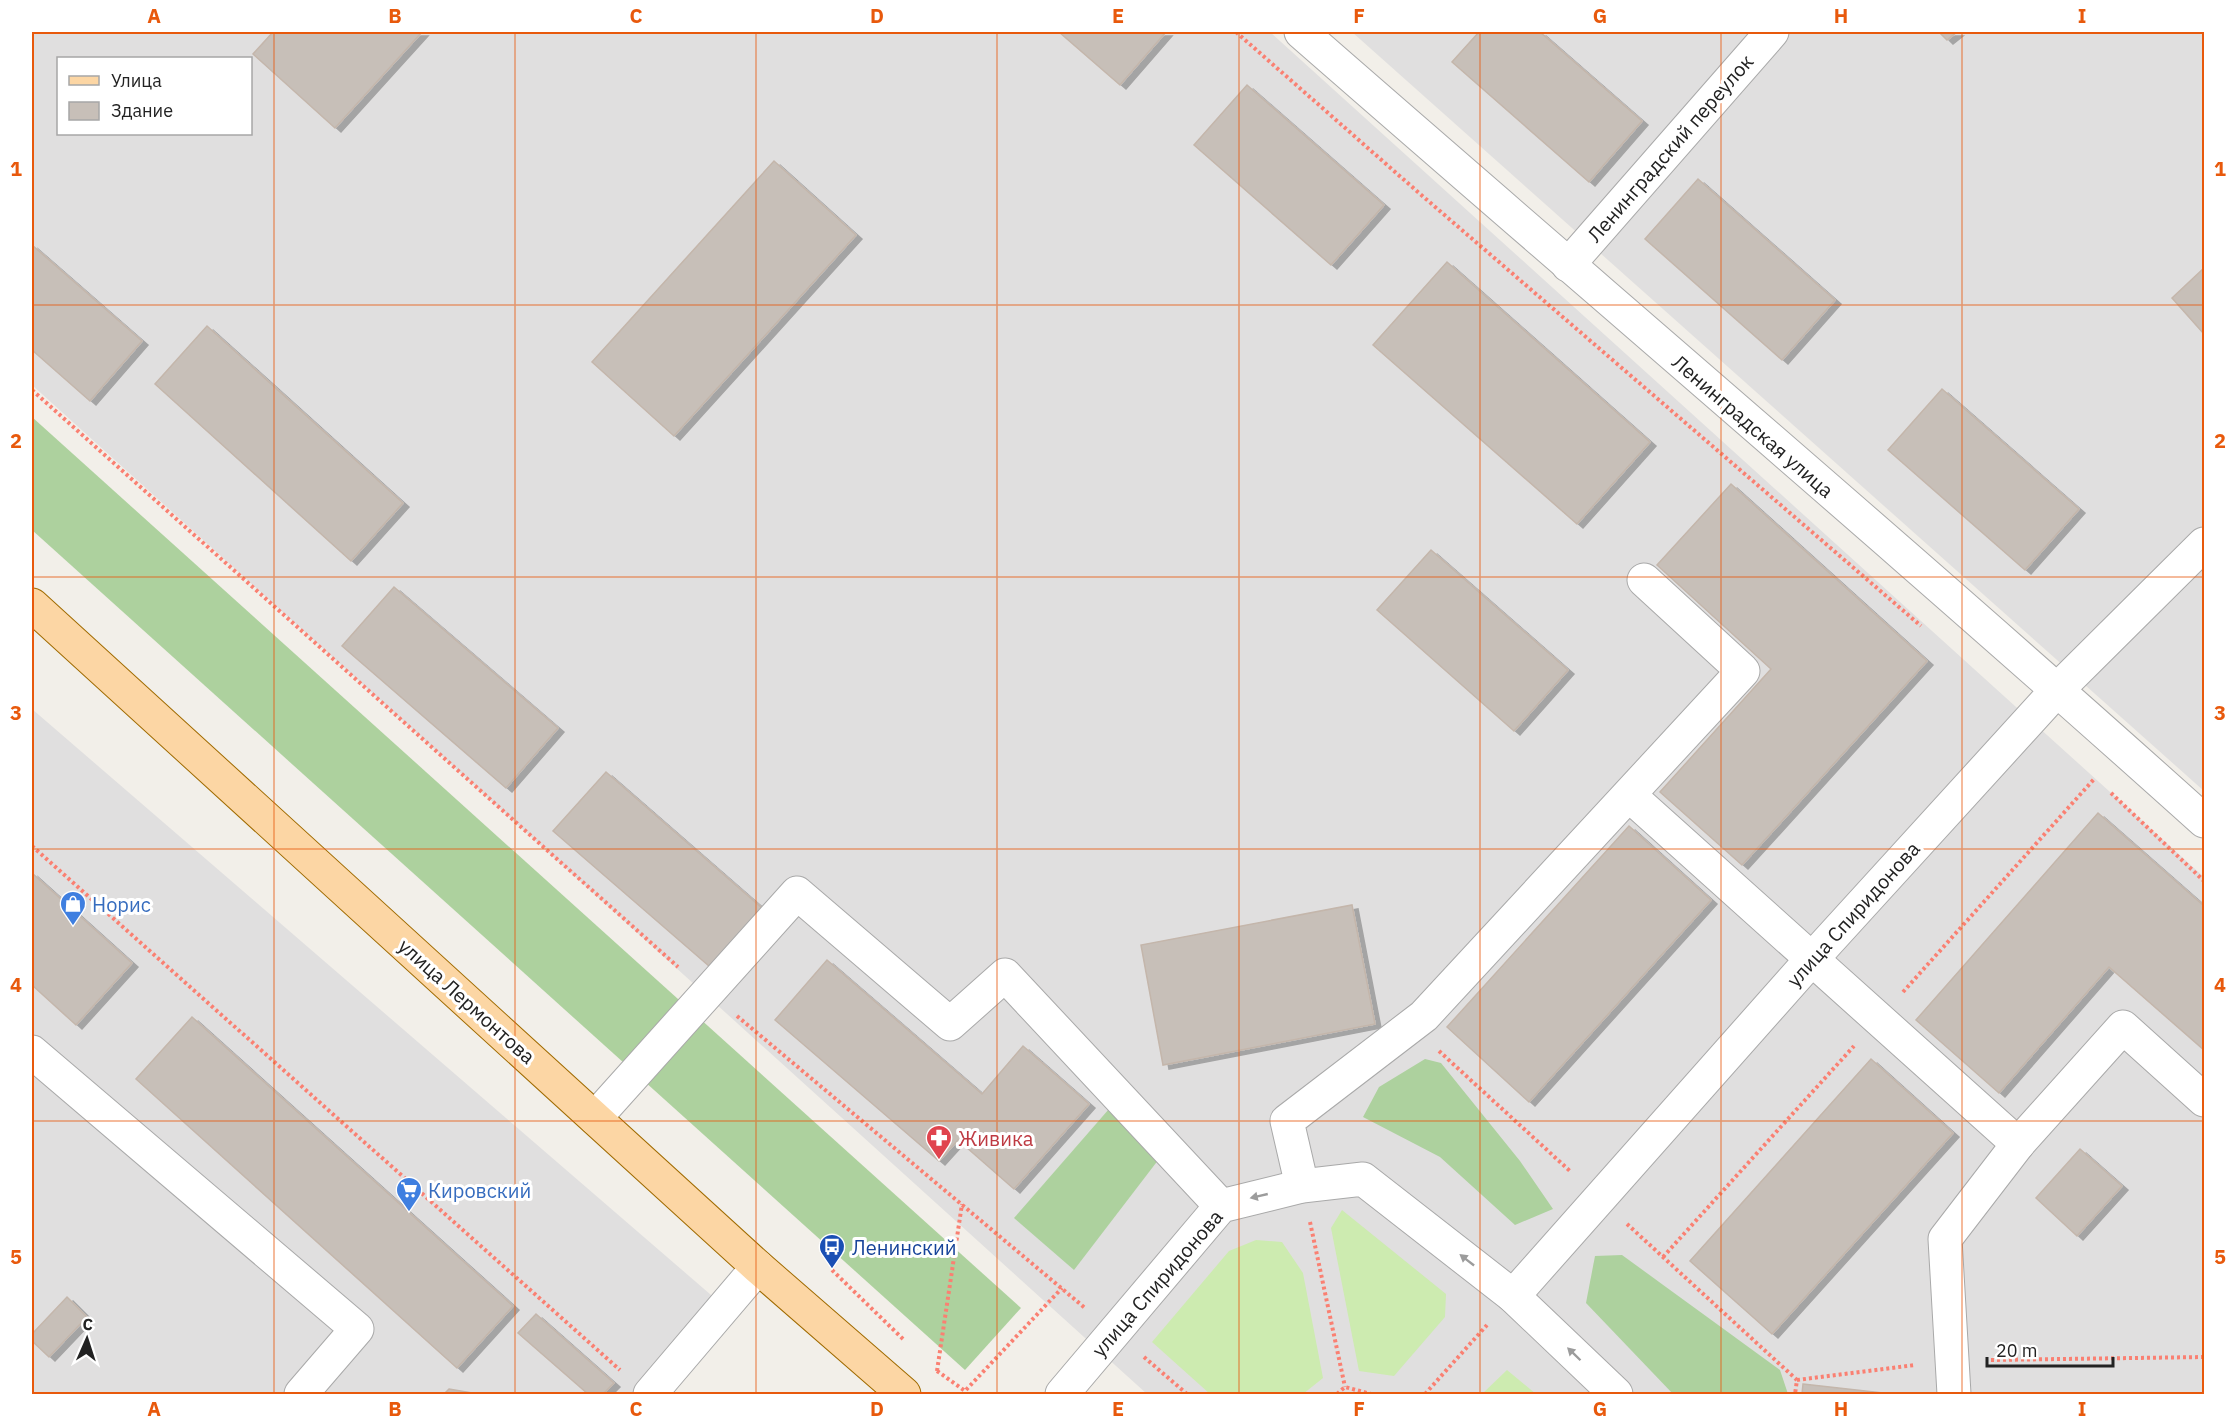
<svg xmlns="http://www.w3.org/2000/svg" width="2236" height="1426" font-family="'IBM Plex Sans',sans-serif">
  <defs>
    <filter id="shadow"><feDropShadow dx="6" dy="4" stdDeviation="0" flood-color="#0004"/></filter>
  </defs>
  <rect width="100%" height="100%" fill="#f2efe9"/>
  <g fill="#e0dfdf" fill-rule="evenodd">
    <path d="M 32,32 L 1270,32 L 2204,877 L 2204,1394 L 1147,1394 L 32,385 ZM 58,58 L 250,58 L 250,134 L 58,134 Z"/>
    <path d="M 1352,32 L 2204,32 L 2204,791 Z"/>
    <path d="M 32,709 L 718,1301 L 640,1394 L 32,1394 Z"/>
  </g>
  <g fill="#cdebb0">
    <path d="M 1342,1210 L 1446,1294 L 1445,1317 L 1394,1376 L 1359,1371 L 1331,1228 Z"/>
    <path d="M 1256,1240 L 1282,1242 L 1303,1273 L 1323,1378 L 1303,1394 L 1210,1394 L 1152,1342 L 1229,1251 Z"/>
    <path d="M 1507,1370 L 1536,1394 L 1482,1394 Z"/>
  </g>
  <g fill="#add19e">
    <path d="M 32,417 L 1021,1308 L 965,1370 L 32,530 Z"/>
    <path d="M 1425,1059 L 1441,1063 L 1520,1161 L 1553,1209 L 1515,1225 L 1440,1157 L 1363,1117 L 1379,1087 Z"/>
    <path d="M 1109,1109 L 1159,1159 L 1074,1270 L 1014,1218 Z"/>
    <path d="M 1622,1255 L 1780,1370 L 1788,1394 L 1673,1394 L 1586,1303 L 1595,1256 Z"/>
  </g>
  <g fill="#c7bfb8" stroke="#c4b6ab" stroke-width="1.5" filter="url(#shadow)">
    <path d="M 273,32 L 422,32 L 335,128 L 253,54 Z"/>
    <path d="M 1059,32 L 1166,32 L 1120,85 Z"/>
    <path d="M 1479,32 L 1540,32 L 1642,121 L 1589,182 L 1452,62 Z"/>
    <path d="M 1939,32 L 1957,32 L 1947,40 Z"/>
    <path d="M 1247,85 L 1384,205 L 1331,265 L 1194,145 Z"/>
    <path d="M 774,161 L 856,235 L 674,436 L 592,362 Z"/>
    <path d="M 1698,179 L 1835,300 L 1782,360 L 1645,239 Z"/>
    <path d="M 32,245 L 142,341 L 90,401 L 32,350 Z"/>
    <path d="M 1447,262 L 1650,442 L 1577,524 L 1373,345 Z"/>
    <path d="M 2204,268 L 2204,334 L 2172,298 Z"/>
    <path d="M 207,326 L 403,503 L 351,561 L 155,384 Z"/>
    <path d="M 1942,389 L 2079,509 L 2025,570 L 1888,450 Z"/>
    <path d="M 1731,484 L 1927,661 L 1742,865 L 1660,792 L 1771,669 L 1657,565 Z"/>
    <path d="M 1431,550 L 1568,670 L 1514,731 L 1377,610 Z"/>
    <path d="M 394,587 L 558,728 L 506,788 L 342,646 Z"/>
    <path d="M 606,772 L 769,914 L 717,973 L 553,831 Z"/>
    <path d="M 2098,813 L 2204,906 L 2204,1050 L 2109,967 L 1999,1093 L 1916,1020 Z"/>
    <path d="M 1629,826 L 1711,900 L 1529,1102 L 1447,1027 Z"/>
    <path d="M 32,873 L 132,963 L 76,1025 L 32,985 Z"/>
    <path d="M 1352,905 L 1375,1024 L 1163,1065 L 1141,945 Z"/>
    <path d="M 827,960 L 982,1094 L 1023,1046 L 1089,1104 L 1014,1189 L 958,1140 L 939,1161 L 775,1020 Z"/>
    <path d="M 192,1017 L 513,1306 L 457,1368 L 136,1079 Z"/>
    <path d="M 1871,1059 L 1953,1133 L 1772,1334 L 1690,1261 Z"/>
    <path d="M 2080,1149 L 2122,1186 L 2077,1236 L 2036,1198 Z"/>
    <path d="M 67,1297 L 87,1317 L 49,1357 L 32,1341 L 32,1334 Z"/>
    <path d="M 536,1314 L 614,1383 L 603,1394 L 588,1394 L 518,1333 Z"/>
    <path d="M 1803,1384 L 1892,1394 L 1802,1394 Z"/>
    <path d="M 449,1389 L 472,1393 L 474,1394 L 444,1394 Z"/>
  </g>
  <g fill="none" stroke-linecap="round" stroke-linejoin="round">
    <defs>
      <g id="minor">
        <path d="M 1301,32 C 1602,295 1907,554 2204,821"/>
        <path d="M 1568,265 L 1772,32"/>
        <path d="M 1629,795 L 2018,1144 L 2123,1027 L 2204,1100"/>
        <path d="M 32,1052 L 357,1329 L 301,1394"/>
        <path d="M 595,1118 L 797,893 L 950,1024 L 1005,975 L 1221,1206"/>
        <path d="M 1302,1186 L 1287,1121 L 1424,1016 L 1743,671 L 1644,580"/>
        <path d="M 1513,1296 L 1811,960 L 2058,689 L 2204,544"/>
        <path d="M 650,1394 L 758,1267"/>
        <path d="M 1062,1394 L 1221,1206 L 1302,1186 L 1363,1179 L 1513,1296 L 1616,1394"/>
        <path d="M 1954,1394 L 1945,1239 L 2018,1144"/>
      </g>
      <path id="major" d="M 32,605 L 758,1267 L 904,1394"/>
    </defs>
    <use href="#minor" stroke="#a9a9a9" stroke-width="35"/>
    <use href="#major" stroke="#a06b00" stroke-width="35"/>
    <g stroke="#fa8072" stroke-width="4" stroke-dasharray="3 3" stroke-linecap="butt">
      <path d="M 1236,32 L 1419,193 L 1921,626"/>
      <path d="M 32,390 L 678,967"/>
      <path d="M 2111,793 L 2204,881"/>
      <path d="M 32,846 L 620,1370"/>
      <path d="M 1903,992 L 2095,778"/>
      <path d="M 737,1016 L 1085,1308"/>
      <path d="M 1439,1051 L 1571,1172"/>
      <path d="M 1310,1222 L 1345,1387"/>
      <path d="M 1627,1224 L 1797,1380 L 1795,1394"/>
      <path d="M 1663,1257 L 1854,1046"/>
      <path d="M 832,1270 L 903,1339"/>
      <path d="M 1144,1357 L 1187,1394"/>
      <path d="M 1991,1360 L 2204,1357"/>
      <path d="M 937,1371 L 965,1391 L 1062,1288"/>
      <path d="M 937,1371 L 962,1204"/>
      <path d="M 1797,1380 L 1915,1365"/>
      <path d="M 1337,1394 L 1345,1387 L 1371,1394"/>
      <path d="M 1425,1394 L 1487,1325"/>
    </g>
    <use href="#minor" stroke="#fff" stroke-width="33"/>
    <use href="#major" stroke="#fcd6a4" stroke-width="33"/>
  </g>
  <defs><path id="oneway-solid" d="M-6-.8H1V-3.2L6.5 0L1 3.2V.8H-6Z" transform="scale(1.5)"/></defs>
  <g fill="#9c9c9c">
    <use href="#oneway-solid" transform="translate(1259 1196) rotate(167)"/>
    <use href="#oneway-solid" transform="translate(1467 1260) rotate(-142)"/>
    <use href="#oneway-solid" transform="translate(1574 1354) rotate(-136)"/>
  </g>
  <path fill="none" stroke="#e8590c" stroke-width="1.5" stroke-opacity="0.55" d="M 274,32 L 274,1394M 515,32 L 515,1394M 756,32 L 756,1394M 997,32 L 997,1394M 1239,32 L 1239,1394M 1480,32 L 1480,1394M 1721,32 L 1721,1394M 1962,32 L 1962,1394M 32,305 L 2204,305M 32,577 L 2204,577M 32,849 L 2204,849M 32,1121 L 2204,1121"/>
  <defs>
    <symbol id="shop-pin" viewBox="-11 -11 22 30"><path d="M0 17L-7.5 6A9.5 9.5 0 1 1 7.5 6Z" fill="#3f7fe0" stroke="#fff"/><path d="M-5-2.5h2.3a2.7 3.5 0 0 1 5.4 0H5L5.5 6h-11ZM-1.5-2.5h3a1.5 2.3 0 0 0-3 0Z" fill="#fff"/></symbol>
    <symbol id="pharmacy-pin" viewBox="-11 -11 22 30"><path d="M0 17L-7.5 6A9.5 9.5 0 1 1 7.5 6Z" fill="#e0444e" stroke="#fff"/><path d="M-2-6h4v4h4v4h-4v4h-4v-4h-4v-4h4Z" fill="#fff"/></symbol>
    <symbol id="supermarket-pin" viewBox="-11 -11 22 30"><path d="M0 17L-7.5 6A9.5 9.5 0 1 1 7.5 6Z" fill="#3f7fe0" stroke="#fff"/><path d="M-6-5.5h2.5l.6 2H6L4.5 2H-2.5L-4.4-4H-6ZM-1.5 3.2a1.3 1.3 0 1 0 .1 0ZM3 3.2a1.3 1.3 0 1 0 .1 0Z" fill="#fff"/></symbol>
    <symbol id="bus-pin" viewBox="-11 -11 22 30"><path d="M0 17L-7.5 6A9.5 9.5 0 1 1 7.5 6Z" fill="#1a4fb4" stroke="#fff"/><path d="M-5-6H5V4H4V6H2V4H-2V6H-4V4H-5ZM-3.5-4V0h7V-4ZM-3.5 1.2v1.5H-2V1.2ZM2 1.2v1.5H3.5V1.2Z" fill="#fff"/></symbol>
  </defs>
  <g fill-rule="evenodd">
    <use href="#shop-pin" x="58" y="889" width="30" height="40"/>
    <use href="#pharmacy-pin" x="924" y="1123" width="30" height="40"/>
    <use href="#supermarket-pin" x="394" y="1175" width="30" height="40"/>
    <use href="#bus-pin" x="817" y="1232" width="30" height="40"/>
  </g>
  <g text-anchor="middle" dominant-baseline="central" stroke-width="6" stroke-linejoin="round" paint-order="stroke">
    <g font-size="20" fill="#222" stroke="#fff">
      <text transform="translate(1670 148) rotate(-49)">Ленинградский переулок</text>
      <text transform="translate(1753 426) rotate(41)">Ленинградская улица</text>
      <text transform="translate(1853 914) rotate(-48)">улица Спиридонова</text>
      <text transform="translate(467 1001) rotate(42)">улица Лермонтова</text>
      <text transform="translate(1157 1283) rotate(-49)">улица Спиридонова</text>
    </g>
    <g font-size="20" fill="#366cbe" stroke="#fff" text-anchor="start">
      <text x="92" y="904">Норис</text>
      <text x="428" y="1190">Кировский</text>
    </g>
    <g font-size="20" fill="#be3a42" stroke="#fff" text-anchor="start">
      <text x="958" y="1138">Живика</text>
    </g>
    <g font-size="20" fill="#164399" stroke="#fff" text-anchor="start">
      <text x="852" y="1247">Ленинский</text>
    </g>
  </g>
  <rect width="2236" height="1426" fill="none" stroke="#ffffff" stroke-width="66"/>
  <rect x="57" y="57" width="195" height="78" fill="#ffffff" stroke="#a7a7a7" stroke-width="1.5"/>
  <rect x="69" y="76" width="30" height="9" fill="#fcd6a4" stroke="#a7a7a7" stroke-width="1.5"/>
  <text x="111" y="87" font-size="18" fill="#222222">Улица</text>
  <rect x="69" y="102" width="30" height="18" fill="#c7bfb8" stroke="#a7a7a7" stroke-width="1.5"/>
  <text x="111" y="117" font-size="18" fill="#222222">Здание</text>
  <g transform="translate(87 1339) rotate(3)" stroke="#ffffff" stroke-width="4.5" paint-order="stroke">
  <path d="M0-4.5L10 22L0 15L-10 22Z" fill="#222222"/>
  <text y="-9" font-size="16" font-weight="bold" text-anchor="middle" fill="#222222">С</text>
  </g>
  <path d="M1987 1357v9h126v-9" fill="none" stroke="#222222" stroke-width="3"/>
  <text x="1996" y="1357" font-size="18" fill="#222222" stroke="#ffffff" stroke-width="4.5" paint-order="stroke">20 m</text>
  <rect x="33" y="33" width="2170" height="1360" fill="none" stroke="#e8590c" stroke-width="2"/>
  <g font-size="20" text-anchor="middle" font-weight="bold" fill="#e8590c">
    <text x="154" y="23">A</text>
    <text x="395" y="23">B</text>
    <text x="636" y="23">C</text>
    <text x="877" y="23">D</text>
    <text x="1118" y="23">E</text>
    <text x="1359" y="23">F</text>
    <text x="1600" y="23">G</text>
    <text x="1841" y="23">H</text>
    <text x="2082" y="23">I</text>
    <text x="16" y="176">1</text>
    <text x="2220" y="176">1</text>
    <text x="16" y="448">2</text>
    <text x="2220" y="448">2</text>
    <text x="16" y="720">3</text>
    <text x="2220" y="720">3</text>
    <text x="16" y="992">4</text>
    <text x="2220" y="992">4</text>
    <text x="16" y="1264">5</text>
    <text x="2220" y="1264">5</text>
    <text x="154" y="1416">A</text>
    <text x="395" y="1416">B</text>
    <text x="636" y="1416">C</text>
    <text x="877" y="1416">D</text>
    <text x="1118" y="1416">E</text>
    <text x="1359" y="1416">F</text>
    <text x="1600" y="1416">G</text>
    <text x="1841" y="1416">H</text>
    <text x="2082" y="1416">I</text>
  </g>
</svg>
